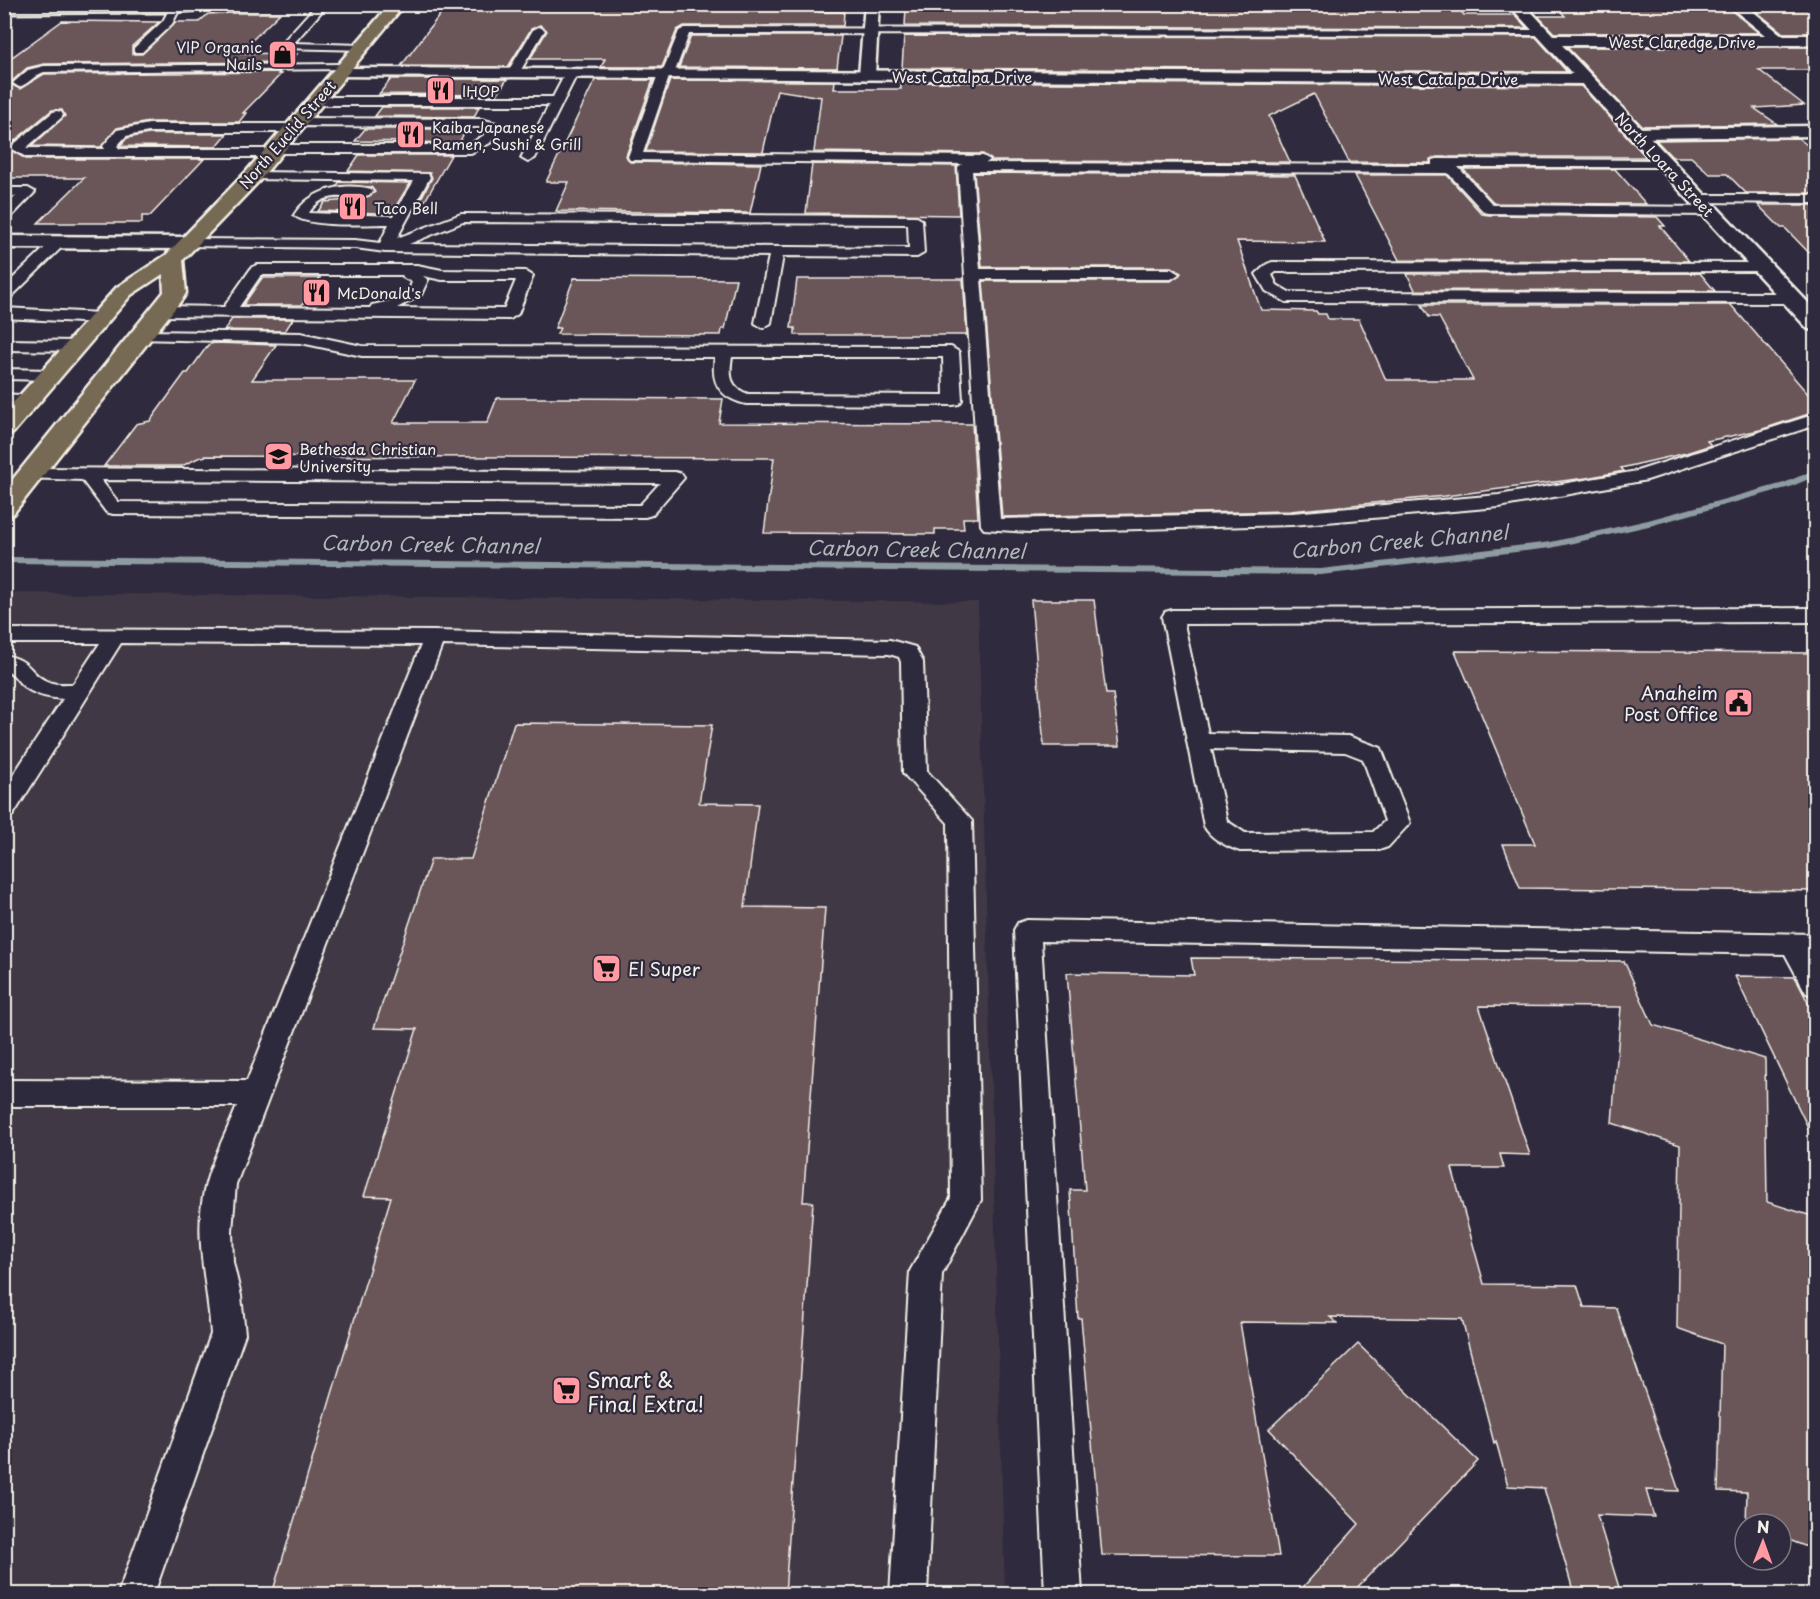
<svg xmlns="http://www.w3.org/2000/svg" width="1820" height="1599" font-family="'Playpen Sans',sans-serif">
  <rect width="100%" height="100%" fill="#2f2a3d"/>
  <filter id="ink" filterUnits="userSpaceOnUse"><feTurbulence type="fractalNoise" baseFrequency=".0167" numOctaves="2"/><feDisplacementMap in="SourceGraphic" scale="12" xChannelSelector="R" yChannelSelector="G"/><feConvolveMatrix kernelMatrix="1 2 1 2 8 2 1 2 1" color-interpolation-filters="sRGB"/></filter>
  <g filter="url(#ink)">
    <path fill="#413745" d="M 5,593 L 978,602 L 1005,1594 L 5,1594 Z"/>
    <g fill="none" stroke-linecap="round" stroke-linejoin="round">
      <path fill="#8e9ca2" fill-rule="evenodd" d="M 1816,469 L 1816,476 L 1790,487 L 1653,525 L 1551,548 L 1321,575 L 4,563 L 4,557 L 1321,569 L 1551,542 L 1648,520 L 1784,483 Z"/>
    </g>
    <g fill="#6a5559" stroke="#f4f1e8" stroke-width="1.5">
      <path d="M 448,4 L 820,4 L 819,12 L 844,12 L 843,26 L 684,26 L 677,30 L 662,67 L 601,67 L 605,59 L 530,59 L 547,31 L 540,25 L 531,29 L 508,67 L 401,66 Z"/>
      <path d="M 1554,4 L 1691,4 L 1694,7 L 1727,7 L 1759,33 L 1554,33 L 1538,16 L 1565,16 Z"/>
      <path d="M 920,5 L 1457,7 L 1464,15 L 1515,15 L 1527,28 L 905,26 L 906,8 L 920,8 Z"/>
      <path d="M 1751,7 L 1815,7 L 1815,33 L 1783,33 Z"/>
      <path d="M 234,13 L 280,13 L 239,53 L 297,54 L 289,62 L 44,64 L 27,68 L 12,81 L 12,85 L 20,89 L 44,74 L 280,72 L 278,74 L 281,74 L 243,113 L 246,113 L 239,122 L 149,122 L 117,128 L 101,147 L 32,146 L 65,116 L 62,110 L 52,110 L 12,143 L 10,150 L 26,159 L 204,159 L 150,216 L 142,216 L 142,223 L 38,223 L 84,178 L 4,178 L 4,63 L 62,21 L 159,22 L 132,46 L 132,54 L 142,54 L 176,22 L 199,22 L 208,14 Z"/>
      <path d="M 691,36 L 841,36 L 837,68 L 679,67 Z"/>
      <path d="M 904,36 L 1536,37 L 1567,72 L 902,68 Z"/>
      <path d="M 1567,47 L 1815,47 L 1815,70 L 1759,70 L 1804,105 L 1754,108 L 1777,124 L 1642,126 Z"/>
      <path d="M 391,79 L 507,79 L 497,95 L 379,94 Z"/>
      <path d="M 595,80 L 653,80 L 626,156 L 630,162 L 761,164 L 750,213 L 556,211 L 569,182 L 546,182 Z"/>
      <path d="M 670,80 L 835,81 L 834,89 L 901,89 L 901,82 L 1581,86 L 1646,157 L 1437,157 L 1430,159 L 1430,163 L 1349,162 L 1314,94 L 1269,116 L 1290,162 L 992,161 L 983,154 L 814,152 L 821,97 L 777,90 L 763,152 L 646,151 Z"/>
      <path d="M 382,107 L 479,107 L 474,117 L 375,116 Z"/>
      <path d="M 365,129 L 466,129 L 459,143 L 355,141 Z"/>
      <path d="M 149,134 L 227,134 L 216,147 L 120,146 L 127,138 Z"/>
      <path d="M 1798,138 L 1815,151 L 1815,193 L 1746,193 L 1727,174 L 1710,174 L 1691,157 L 1672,157 L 1656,140 Z"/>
      <path d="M 359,155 L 451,155 L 422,206 L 417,206 L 432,178 L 430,173 L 348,171 Z"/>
      <path d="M 812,164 L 956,166 L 959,215 L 806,213 Z"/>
      <path d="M 1463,169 L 1615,169 L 1646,204 L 1494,203 Z"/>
      <path d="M 974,173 L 1295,175 L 1325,242 L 1237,241 L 1261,310 L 1316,311 L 1318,314 L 1326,314 L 1328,319 L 1359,319 L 1386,380 L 1473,380 L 1439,317 L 1429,317 L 1422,305 L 1731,305 L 1815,402 L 1815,412 L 1760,430 L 1707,441 L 1711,445 L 1686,453 L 1621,468 L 1624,471 L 1586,478 L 1445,496 L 1290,511 L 1002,517 L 983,281 L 1171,281 L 1181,273 L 1171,267 L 982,267 Z"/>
      <path d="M 1355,175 L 1447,175 L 1482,214 L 1489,215 L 1657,217 L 1665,226 L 1660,226 L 1689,261 L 1399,260 Z"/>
      <path d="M 339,182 L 410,183 L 396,206 L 385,206 L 380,213 L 318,211 L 325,202 L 360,199 L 375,192 L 371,187 L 337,186 Z"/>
      <path d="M 1758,205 L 1815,205 L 1815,259 L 1785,228 L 1781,228 Z"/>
      <path d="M 1700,273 L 1715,291 L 1415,290 L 1407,274 Z"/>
      <path d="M 262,278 L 320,278 L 302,305 L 243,305 Z"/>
      <path d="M 574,278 L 736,279 L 725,329 L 722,329 L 721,335 L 557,334 L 560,328 L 555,328 Z"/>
      <path d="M 797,279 L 963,279 L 967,335 L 795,335 L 795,328 L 791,328 Z"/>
      <path d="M 232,319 L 293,319 L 285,331 L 224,330 Z"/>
      <path d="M 214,343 L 276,345 L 252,380 L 415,380 L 393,423 L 487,423 L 497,398 L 556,398 L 723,399 L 719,423 L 972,424 L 978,518 L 963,518 L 964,529 L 935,529 L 935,534 L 764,533 L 774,458 L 206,456 L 198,458 L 182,466 L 104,466 L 136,424 L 150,421 L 185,373 L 188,373 L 208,345 Z"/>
      <path d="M 1031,600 L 1094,600 L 1106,694 L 1113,694 L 1120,746 L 1044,746 Z"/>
      <path d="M 1455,651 L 1815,653 L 1815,891 L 1520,888 L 1503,844 L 1535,844 Z"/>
      <path d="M 514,723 L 712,725 L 699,803 L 758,804 L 745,907 L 825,908 L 803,1202 L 813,1202 L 785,1594 L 272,1594 L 391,1197 L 364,1196 L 417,1029 L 374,1028 L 431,859 L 471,859 Z"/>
      <path d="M 1191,958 L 1624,961 L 1653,1025 L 1765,1059 L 1767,1202 L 1815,1217 L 1815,1550 L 1781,1537 L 1781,1524 L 1746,1524 L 1747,1492 L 1718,1491 L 1722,1344 L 1677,1328 L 1680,1145 L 1612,1123 L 1621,1007 L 1479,1006 L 1530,1155 L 1500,1154 L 1504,1168 L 1452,1168 L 1484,1284 L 1577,1285 L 1584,1307 L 1616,1308 L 1679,1491 L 1646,1490 L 1654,1517 L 1597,1515 L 1621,1594 L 1574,1594 L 1544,1488 L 1508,1486 L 1496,1441 L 1494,1443 L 1462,1319 L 1330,1317 L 1337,1323 L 1240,1322 L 1279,1556 L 1102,1555 L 1081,1318 L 1078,1318 L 1070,1190 L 1085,1190 L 1067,973 L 1194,975 Z"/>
      <path d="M 1735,976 L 1795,977 L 1815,1016 L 1815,1142 Z"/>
      <path d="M 1358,1344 L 1478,1461 L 1351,1594 L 1297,1594 L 1359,1524 L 1269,1429 Z"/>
    </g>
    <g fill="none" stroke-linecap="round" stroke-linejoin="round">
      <defs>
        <g id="service">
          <path d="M 172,4 L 184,4 L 179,10 L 172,24 L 142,52 L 134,52 L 134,48 L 163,21 Z"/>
          <path d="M 317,4 L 328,4 L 294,43 L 361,45 L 367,48 L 365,50 L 281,48 L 281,44 Z"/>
          <path d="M 539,27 L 545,30 L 519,73 L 517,75 L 509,75 L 507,73 L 533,30 Z"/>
          <path d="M 685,28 L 1542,30 L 1548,33 L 1546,35 L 689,34 L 674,74 L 669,77 L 643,153 L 983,156 L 990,160 L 986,163 L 1432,165 L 1432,160 L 1437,159 L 1665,160 L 1670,161 L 1672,164 L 1670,167 L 1458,167 L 1493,205 L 1709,207 L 1716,211 L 1709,215 L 1489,213 L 1484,212 L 1448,173 L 972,171 L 980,269 L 1171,269 L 1179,274 L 1171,279 L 981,279 L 1000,519 L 1292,513 L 1499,495 L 1637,471 L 1816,414 L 1816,425 L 1647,480 L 1499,507 L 1292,525 L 1030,532 L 984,529 L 981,525 L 958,167 L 962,164 L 630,160 L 628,157 L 658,74 L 663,71 L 679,31 Z"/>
          <path d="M 345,64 L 351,67 L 349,69 L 44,72 C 34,75 29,84 19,87 L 13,83 L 28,70 L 44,66 Z"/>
          <path d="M 571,70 L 577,74 L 535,158 L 528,162 L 521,158 L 549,105 L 316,105 L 310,101 L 316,97 L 553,97 L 565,74 Z"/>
          <path d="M 57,111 L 61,112 L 63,115 L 61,118 L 26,148 L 105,149 L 103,146 L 117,130 L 149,124 L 293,124 L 294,119 L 298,118 L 481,119 L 496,123 L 498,131 L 490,143 L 471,153 L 278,153 L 272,157 L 26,157 L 11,148 L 13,145 L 53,112 ZM 298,126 L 481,127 L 486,128 L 484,135 L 469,145 L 275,145 L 269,149 L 120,149 L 117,146 L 126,136 L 149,132 L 293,132 L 297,131 Z"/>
          <path d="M 253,172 L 428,174 L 430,177 L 397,238 L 461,214 L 915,216 L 922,220 L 924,253 L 917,257 L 783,256 L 771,323 L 763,328 L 755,323 L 769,256 L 385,252 L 355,248 L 184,246 L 182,243 L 189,239 L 355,240 L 380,243 L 389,224 C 369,224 306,228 294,215 C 310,190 342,182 371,189 L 373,192 C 358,206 327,184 309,213 L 393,216 L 414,181 L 248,179 L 246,176 L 248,173 ZM 463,222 L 908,224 L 909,248 L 409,244 Z"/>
          <path d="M 4,188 L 28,188 L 35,192 L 9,219 L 4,220 L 4,208 L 16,196 L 4,196 Z"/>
          <path d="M 1698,195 L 1816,195 L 1816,203 L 1693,202 L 1691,199 Z"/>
          <path d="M 59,238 L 64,239 L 66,242 L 64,245 L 9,299 L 4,301 L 4,287 L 54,239 Z"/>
          <path d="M 1272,262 L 1763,263 L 1768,265 L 1771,268 L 1768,271 L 1276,272 L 1272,275 L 1277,285 L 1289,292 L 1791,293 L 1799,298 L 1791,303 L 1286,302 L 1266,291 L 1256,274 L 1267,264 Z"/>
          <path d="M 257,265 L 417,265 L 442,270 L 525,271 L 533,276 L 518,314 L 510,319 L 161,316 L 153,311 L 161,306 L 224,307 L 252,267 ZM 261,275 L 402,275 L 404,278 L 412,282 L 409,290 L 390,301 L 372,305 L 370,308 L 239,307 ZM 423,276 L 442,280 L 516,280 L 504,309 L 397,308 L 421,295 L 428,280 Z"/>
          <path d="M 4,308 L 100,313 L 108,318 L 100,323 L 4,318 Z"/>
          <path d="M 142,331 L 301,333 L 362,346 L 951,347 L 959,352 L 962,400 L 959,404 L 953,405 L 746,404 C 720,398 710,383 715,357 L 362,356 L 301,343 L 136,339 L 134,336 L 136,333 ZM 732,357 L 943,357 L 944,395 L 748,394 C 729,387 729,374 732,357 Z"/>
          <path d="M 4,340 L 76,341 L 84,346 L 76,351 L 4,350 Z"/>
          <path d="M 4,369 L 51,370 L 59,375 L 51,380 L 4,379 Z"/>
          <path d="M 4,394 L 35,396 L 38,400 L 35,404 L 4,404 Z"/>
          <path d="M 32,468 L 675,472 L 682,474 L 684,478 L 652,515 L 645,517 L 113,514 L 106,512 L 82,480 L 25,478 L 23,474 L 25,470 ZM 101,480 L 660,483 L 640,505 L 118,502 Z"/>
          <path d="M 1816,608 L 1816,622 L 1184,624 L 1208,733 L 1348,736 L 1381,748 L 1410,823 L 1388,847 L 1379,850 L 1240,851 C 1227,847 1210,838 1204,826 L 1162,617 L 1165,612 L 1172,610 ZM 1211,749 L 1345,752 L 1363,759 L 1385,821 L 1373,832 L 1245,833 L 1227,821 Z"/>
          <path d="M 4,629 L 434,631 L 890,640 L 915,647 L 923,662 L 927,771 L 972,821 L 981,1200 L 942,1274 L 927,1594 L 890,1594 L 910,1271 L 951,1198 L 948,823 L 903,773 L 901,662 L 899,657 L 889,654 L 442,645 L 236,1184 L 232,1231 L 233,1262 L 241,1296 L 245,1334 L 154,1594 L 118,1594 L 211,1334 C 208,1284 192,1234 206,1183 C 213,1157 227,1132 237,1106 L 4,1106 L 4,1080 L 247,1081 L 421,645 L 121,643 L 13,815 L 4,818 L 4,789 L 63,699 C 49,698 33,695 22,685 C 16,679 13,672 4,669 L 4,655 C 33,660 29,675 49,682 C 56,685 65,684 73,684 L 100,643 L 4,643 Z"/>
          <path d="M 1027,920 L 1816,934 L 1816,954 L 1813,954 L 1816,960 L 1816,996 L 1806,993 L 1785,954 L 1041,941 L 1082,1594 L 1045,1594 L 1014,930 L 1018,923 Z"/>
        </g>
        <g id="minor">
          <path d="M 235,4 L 228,8 L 174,12 L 4,13 L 4,5 Z"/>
          <path d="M 1727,4 L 1744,4 L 1789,41 L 1781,46 L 1776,44 Z"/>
          <path d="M 340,68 L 1585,74 L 1593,79 L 1585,84 L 334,76 L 332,73 Z"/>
          <path d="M 1816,126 L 1816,136 L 1636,138 L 1630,137 L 1627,133 L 1630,129 L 1636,128 Z"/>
          <path d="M 4,236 L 189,237 L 196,239 L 199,243 L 196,247 L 189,249 L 4,248 Z"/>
        </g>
        <g id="tertiary">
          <path d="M 865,4 L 879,4 L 875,75 L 867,80 L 859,75 Z"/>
          <path d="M 1508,4 L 1524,4 L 1553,35 L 1816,35 L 1816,45 L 1562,45 L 1816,311 L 1816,330 L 1808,329 Z"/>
        </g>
        <path id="primary" d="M 390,4 L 405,4 L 260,180 L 183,260 L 186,293 L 183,298 L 13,514 L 4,516 L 4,490 L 164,292 L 163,274 L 131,295 L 13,433 L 4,435 L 4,413 L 117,287 L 166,255 L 246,172 Z"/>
      </defs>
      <use href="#service" stroke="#f4f1e8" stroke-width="4"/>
      <use href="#minor" stroke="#f4f1e8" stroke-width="5"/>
      <use href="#tertiary" stroke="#f4f1e8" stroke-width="5"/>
      <use href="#primary" stroke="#f4f1e8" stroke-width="5"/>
      <use href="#service" fill="#2f2a3d" fill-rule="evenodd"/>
      <use href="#minor" fill="#2f2a3d" fill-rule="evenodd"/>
      <use href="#tertiary" fill="#2f2a3d" fill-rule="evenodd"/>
      <use href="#primary" fill="#776a54" fill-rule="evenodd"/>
    </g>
  </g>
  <defs>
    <symbol id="shop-square" viewBox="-11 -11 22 22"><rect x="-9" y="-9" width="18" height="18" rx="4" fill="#ff9aa2" stroke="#2f2a3d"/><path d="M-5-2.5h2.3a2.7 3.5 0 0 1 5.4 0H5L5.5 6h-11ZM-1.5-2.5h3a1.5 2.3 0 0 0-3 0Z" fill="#111"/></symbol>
    <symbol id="restaurant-square" viewBox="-11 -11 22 22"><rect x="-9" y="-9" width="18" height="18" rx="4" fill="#ff9aa2" stroke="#2f2a3d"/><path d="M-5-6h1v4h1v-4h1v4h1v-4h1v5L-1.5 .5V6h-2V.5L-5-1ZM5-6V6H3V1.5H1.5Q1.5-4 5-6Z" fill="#111"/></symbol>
    <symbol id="school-square" viewBox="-11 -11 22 22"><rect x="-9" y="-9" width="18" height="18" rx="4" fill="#ff9aa2" stroke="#2f2a3d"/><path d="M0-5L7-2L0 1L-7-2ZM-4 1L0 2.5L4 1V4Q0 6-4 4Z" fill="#111"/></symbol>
    <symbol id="civic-square" viewBox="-11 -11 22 22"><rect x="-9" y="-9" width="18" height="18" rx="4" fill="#ff9aa2" stroke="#2f2a3d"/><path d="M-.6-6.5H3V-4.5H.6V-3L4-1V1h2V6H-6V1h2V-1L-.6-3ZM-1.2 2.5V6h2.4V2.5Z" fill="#111"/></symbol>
    <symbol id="supermarket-square" viewBox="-11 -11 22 22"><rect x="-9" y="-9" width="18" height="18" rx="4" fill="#ff9aa2" stroke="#2f2a3d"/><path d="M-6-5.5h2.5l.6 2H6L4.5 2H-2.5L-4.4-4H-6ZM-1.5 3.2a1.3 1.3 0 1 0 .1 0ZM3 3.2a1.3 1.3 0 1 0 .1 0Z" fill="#111"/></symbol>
  </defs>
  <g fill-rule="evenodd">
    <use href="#shop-square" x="266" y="38" width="33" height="33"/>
    <use href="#restaurant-square" x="424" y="74" width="33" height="33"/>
    <use href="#restaurant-square" x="394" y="118" width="33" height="33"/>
    <use href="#restaurant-square" x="336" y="190" width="33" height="33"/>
    <use href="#restaurant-square" x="300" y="276" width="33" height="33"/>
    <use href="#school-square" x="262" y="440" width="33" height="33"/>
    <use href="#civic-square" x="1722" y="686" width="33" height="33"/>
    <use href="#supermarket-square" x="590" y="952" width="33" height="33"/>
    <use href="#supermarket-square" x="550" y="1374" width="33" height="33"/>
  </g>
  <g text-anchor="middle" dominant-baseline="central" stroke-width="4.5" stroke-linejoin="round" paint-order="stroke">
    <g font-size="15" fill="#f4f1e8" stroke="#2f2a3d">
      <text x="1682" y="41">West Claredge Drive</text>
      <text x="962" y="76">West Catalpa Drive</text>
      <text x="1448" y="78">West Catalpa Drive</text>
      <text transform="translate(287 134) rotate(-49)">North Euclid Street</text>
      <text transform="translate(1665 164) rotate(47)">North Loara Street</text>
    </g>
    <g font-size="15" fill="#f4f1e8" stroke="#2f2a3d" text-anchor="start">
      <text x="262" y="46" text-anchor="end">VIP Organic<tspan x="262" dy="17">Nails</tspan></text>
      <text x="462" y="90">IHOP</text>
      <text x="432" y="126">Kaiba Japanese<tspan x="432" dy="17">Ramen, Sushi &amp; Grill</tspan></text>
      <text x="374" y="207">Taco Bell</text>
      <text x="337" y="292">McDonald's</text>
      <text x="299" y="448">Bethesda Christian<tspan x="299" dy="17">University</tspan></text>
    </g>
    <g font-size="18" fill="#f4f1e8" stroke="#2f2a3d" text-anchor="end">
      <text x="1718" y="692">Anaheim<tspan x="1718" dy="21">Post Office</tspan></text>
      <text x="628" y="968" text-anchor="start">El Super</text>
    </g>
    <g font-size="20" font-style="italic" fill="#b0b8ba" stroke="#2f2a3d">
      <text transform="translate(1399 541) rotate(-5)">Carbon Creek Channel</text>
      <text transform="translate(430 544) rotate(1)">Carbon Creek Channel</text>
      <text transform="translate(916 549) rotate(1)">Carbon Creek Channel</text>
    </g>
    <g font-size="21" fill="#f4f1e8" stroke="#2f2a3d" text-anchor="start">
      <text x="587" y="1379">Smart &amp;<tspan x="587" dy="24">Final Extra!</tspan></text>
    </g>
  </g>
  <rect width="1820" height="1599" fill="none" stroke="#2f2a3d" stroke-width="24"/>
  <rect x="12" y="12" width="1796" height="1575" fill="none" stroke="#f4f1e8" stroke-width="2" filter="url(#ink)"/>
  <g transform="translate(1763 1542) rotate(1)"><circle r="28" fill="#2f2a3d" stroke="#7e7a81" stroke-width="1.5"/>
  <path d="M0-4.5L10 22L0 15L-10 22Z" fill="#ff9aa2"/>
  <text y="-9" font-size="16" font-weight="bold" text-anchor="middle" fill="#f4f1e8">N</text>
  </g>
</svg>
